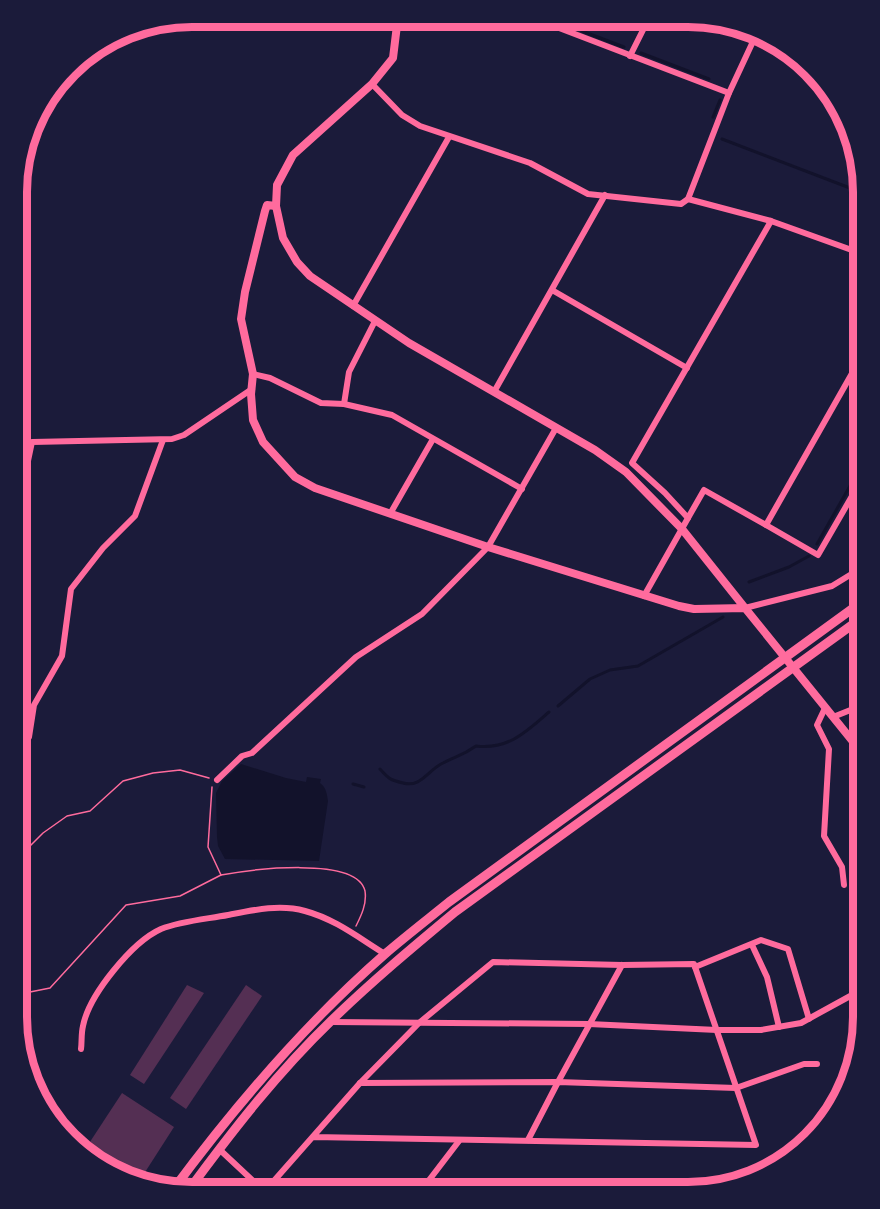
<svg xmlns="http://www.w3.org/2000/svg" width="880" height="1209" font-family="'Libre Baskerville',serif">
  <rect width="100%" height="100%" fill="#1b1b3a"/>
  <path fill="#12122b" d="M 241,764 L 286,778 L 306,782 L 307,777 L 321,779 L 320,783 C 326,787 327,794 328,801 L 319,861 L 225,859 L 218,846 L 217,837 L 216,793 L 222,781 Z"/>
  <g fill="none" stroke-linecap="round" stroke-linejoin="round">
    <g stroke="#12122b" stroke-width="3">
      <path d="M 568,22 L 570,18"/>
      <path d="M 582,31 L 624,47"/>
      <path d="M 641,53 L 709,79"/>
      <path d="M 713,117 L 720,100"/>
      <path d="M 722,139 L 863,193"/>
      <path d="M 817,544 L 863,463"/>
      <path d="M 749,582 L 789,567 L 809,556"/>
      <path d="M 558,706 L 590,679 L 610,670 L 638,666 L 723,617"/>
      <path d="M 380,769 C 389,779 390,780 403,783 C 421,788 428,770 443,763 C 456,756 462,756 476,746 C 508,750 526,732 549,712"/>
      <path d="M 353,784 L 364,787"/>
    </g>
  </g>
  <g fill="#542f53">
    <path d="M 187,985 L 204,993 L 144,1084 L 130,1075 Z"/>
    <path d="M 246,985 L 262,996 L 186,1109 L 170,1098 Z"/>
    <path d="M 31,1078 L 49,1090 L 42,1103 L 35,1095 Z"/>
    <path d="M 122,1093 L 174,1127 L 140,1180 L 94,1163 L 84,1151 Z"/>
  </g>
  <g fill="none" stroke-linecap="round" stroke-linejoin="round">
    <g stroke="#ff6b9d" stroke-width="1.5">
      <path d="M 18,433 L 24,437"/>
      <path d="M 212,787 L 208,847 L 221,875 C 248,870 357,855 365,891 C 367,904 361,916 356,926"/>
      <path d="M 17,875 L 30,846 L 43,833 L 67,816 L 90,811 L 123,781 L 153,773 L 180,770 L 209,778"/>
      <path d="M 17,993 L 20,994 L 17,984"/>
      <path d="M 20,994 L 50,988 L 126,905 L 180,896 L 221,875"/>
    </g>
    <g stroke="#ff6b9d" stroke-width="6">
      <path d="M 533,18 L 729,93"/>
      <path d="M 630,56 L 649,18"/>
      <path d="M 372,84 L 402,115 L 420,126 L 530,163 L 588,194 L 681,204 L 688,199 L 729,93 L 756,35"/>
      <path d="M 688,199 L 771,221 L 863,254"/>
      <path d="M 771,221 L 632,463 L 665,493 L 688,518 L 704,490 L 766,525 L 863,354"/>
      <path d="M 552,290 L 687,368"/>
      <path d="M 353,306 L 449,137"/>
      <path d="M 253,374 L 270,378 L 321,403 L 344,404 L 392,415 L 522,489"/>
      <path d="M 494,392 L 605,195"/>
      <path d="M 344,404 L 349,372 L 375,321"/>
      <path d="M 17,513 L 32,442 L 172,439 L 184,435 L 252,389"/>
      <path d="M 390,514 L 433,439"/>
      <path d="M 766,525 L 818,555 L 863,477"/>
      <path d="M 644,596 L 688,518"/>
      <path d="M 745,608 L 832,586 L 863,567"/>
      <path d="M 825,708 L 817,725 L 829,749 L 824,836 L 842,867 L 844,885"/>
      <path d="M 833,717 L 863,705"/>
      <path d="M 849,737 L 863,733"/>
      <path d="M 17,746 L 24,743 L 29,737 L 34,705 L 62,656 L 71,589 L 103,548 L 135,516 L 163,440"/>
      <path d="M 217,780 L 242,756 L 252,753 L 356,657 L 422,614 L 488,547 L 556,428"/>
      <path d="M 752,945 L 767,977 L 779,1027"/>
      <path d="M 695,967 L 761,940 L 788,949 L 809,1019"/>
      <path d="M 331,1022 L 589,1024 L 717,1030 L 761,1030 L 801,1023 L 863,989"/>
      <path d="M 81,1049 C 82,1042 81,1034 83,1026 C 89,995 132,942 161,929 C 181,921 207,919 228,915 C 253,910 280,904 305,911 C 335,919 359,938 385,954"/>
      <path d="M 360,1083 L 558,1082 L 736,1088 L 804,1064 L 817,1064"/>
      <path d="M 528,1140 L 558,1082 L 622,965"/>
      <path d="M 219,1149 L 264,1191"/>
      <path d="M 265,1191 L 360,1083 L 419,1023 L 493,962 L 622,965 L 694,964 L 756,1145 L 313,1137"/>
      <path d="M 420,1192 L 459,1141"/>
    </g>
    <g stroke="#ff6b9d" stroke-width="8">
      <path d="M 398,17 L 393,58 L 372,84 L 293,155 L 277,185 L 276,206 L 283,238 L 297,262 L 310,276 L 409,343 L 595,450 L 626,472 L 682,529 L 745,608"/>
      <path d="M 276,206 L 267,205 L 265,211 L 245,292 L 241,319 L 253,374 L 251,394 L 253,420 L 263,442 L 295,477 L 315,488 L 488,547 L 679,606 L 694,609 L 745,608 L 863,754"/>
    </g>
    <g stroke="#ff6b9d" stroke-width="9">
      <path d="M 172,1191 C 235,1106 305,1024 385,954 C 406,936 428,919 449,902 L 863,601"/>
      <path d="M 188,1191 C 232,1131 278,1072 332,1020 C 371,982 413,947 455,912 L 863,617"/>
    </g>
  </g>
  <path d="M0 0H880V1209H0ZM192 27H688A165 165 0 0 1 853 192V1017A165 165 0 0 1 688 1182H192A165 165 0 0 1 27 1017V192A165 165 0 0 1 192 27Z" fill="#1b1b3a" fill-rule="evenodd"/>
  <path fill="none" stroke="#ff6b9d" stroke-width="8" d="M192 27H688A165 165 0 0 1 853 192V1017A165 165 0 0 1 688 1182H192A165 165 0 0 1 27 1017V192A165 165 0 0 1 192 27Z"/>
</svg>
